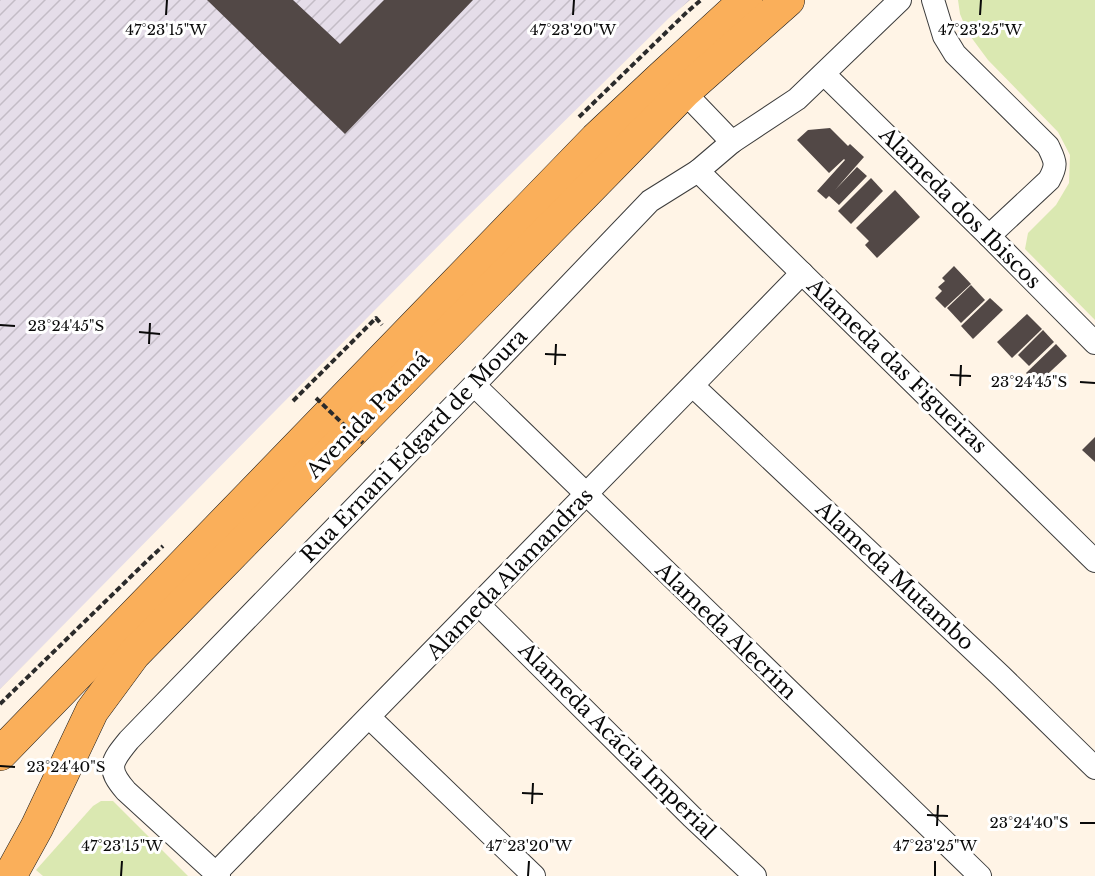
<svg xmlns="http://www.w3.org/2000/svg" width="1095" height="876" font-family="'Libre Baskerville',serif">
  <defs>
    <pattern id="industrial-furrows" width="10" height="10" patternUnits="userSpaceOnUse" patternTransform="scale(1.5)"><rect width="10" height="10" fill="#e5dde9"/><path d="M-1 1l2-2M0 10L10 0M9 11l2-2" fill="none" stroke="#c3bcc6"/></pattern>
  </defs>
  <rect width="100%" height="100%" fill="#fff4e6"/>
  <path fill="url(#industrial-furrows)" d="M 0,0 L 690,0 L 669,18 L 461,223 L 0,689 Z"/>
  <g fill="#dae8b1">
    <path d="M 958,0 L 1095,0 L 1095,320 L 1025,249 L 1028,233 L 1056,205 L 1069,183 L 1070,155 L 1058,132 L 988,60 L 968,33 L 960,14 Z"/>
    <path d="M 101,801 L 113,801 L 188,876 L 43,876 L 36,870 L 93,806 Z"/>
  </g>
  <g fill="#524846">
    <path d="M 207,0 L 293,0 L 340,44 L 384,0 L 473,0 L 345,134 Z"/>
    <path d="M 830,128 L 848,146 L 850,144 L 864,157 L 835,190 L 857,167 L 867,176 L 839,205 L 829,196 L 826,199 L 817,191 L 845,160 L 844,159 L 829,173 L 797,140 L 808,130 Z"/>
    <path d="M 871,178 L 883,191 L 851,224 L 838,211 Z"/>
    <path d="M 895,190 L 920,217 L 877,258 L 865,245 L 869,241 L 856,228 Z"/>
    <path d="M 954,266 L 971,284 L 945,308 L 935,298 L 942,291 L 938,287 L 945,281 L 942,278 Z"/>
    <path d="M 971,285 L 985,300 L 961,323 L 947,308 Z"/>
    <path d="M 990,298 L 1003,310 L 973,339 L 961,326 Z"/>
    <path d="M 1027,314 L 1042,329 L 1012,358 L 997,342 Z"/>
    <path d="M 1043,330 L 1054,342 L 1029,366 L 1018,355 Z"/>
    <path d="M 1056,344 L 1067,356 L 1037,384 L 1026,373 Z"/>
    <path d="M 1095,437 L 1095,462 L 1082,450 Z"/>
  </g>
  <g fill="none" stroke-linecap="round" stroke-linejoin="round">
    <defs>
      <g id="street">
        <path d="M 933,0 L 944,36 L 955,54 L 1048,146 C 1055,161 1058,164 1049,180 L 989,236"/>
        <path d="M 824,74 L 989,236 L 1095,343"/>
        <path d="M 684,92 L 732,142"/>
        <path d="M 698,171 L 1095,561"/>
        <path d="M 474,385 L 980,876"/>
        <path d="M 693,386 L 1001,676 L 1095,768"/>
        <path d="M 479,605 L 692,817 L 755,876"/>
        <path d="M 370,718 L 534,876"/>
        <path d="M 216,873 L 802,273"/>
        <path d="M 219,876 L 126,791 C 106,768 111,762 129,740 L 474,385 L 650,201 L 698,171 L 732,142 L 797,99 L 900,0"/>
      </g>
      <g id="primary">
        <path d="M 0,754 L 596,139 L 661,78 L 746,0"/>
        <path d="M 10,876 L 37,827 L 92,711 L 134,654 L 684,92 L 788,0"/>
      </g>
    </defs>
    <use href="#street" stroke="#3c3c3c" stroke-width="24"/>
    <use href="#primary" stroke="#1a1a1a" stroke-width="34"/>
    <g stroke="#2b2b2b" stroke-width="4" stroke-dasharray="6 3" stroke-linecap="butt">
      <path d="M 579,117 L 687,12 L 701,0"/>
      <path d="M 293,401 L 376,318 L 382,325"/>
      <path d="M 0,704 L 151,557 L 163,546"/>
    </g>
    <use href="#street" stroke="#fff" stroke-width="22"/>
    <use href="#primary" stroke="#faaf5a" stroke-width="33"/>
    <path stroke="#2b2b2b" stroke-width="4" stroke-dasharray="6 3" stroke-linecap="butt" d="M 316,398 L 363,443"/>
  </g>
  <path fill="none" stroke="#090909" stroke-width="2" d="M 166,15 L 167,0M 573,15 L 574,0M 980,15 L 981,0M 0,325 L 15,326M 139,332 L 160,334M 149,344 L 150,323M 545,354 L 566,355M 555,365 L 556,344M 950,375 L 971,376M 1080,382 L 1095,383M 960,386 L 961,365M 0,766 L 15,767M 522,793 L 543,794M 532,804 L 533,783M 927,815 L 948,816M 1080,823 L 1095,823M 937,826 L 938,805M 121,876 L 122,861M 528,876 L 529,861M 935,876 L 935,861"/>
  <g text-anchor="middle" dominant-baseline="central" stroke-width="6" stroke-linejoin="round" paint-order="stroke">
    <g font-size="21" fill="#090909" stroke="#fff">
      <text transform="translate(960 208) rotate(45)">Alameda dos Ibiscos</text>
      <text transform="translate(897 366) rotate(44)">Alameda das Figueiras</text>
      <text transform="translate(368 415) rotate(-46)">Avenida Paraná</text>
      <text transform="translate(414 446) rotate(-46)">Rua Ernani Edgard de Moura</text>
      <text transform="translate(510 574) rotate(-46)">Alameda Alamandras</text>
      <text transform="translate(895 576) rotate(43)">Alameda Mutambo</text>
      <text transform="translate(726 631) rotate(44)">Alameda Alecrim</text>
      <text transform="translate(617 741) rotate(45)">Alameda Acácia Imperial</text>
    </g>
  </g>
  <g font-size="15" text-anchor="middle" fill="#090909" stroke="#fff" stroke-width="6" stroke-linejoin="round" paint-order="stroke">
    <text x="166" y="35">47°23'15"W</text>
    <text x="573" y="35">47°23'20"W</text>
    <text x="980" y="35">47°23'25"W</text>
    <text x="66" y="331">23°24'45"S</text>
    <text x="1029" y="387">23°24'45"S</text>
    <text x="66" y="772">23°24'40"S</text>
    <text x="1029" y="828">23°24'40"S</text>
    <text x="122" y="851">47°23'15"W</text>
    <text x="529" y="851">47°23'20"W</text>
    <text x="935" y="851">47°23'25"W</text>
  </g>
</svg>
